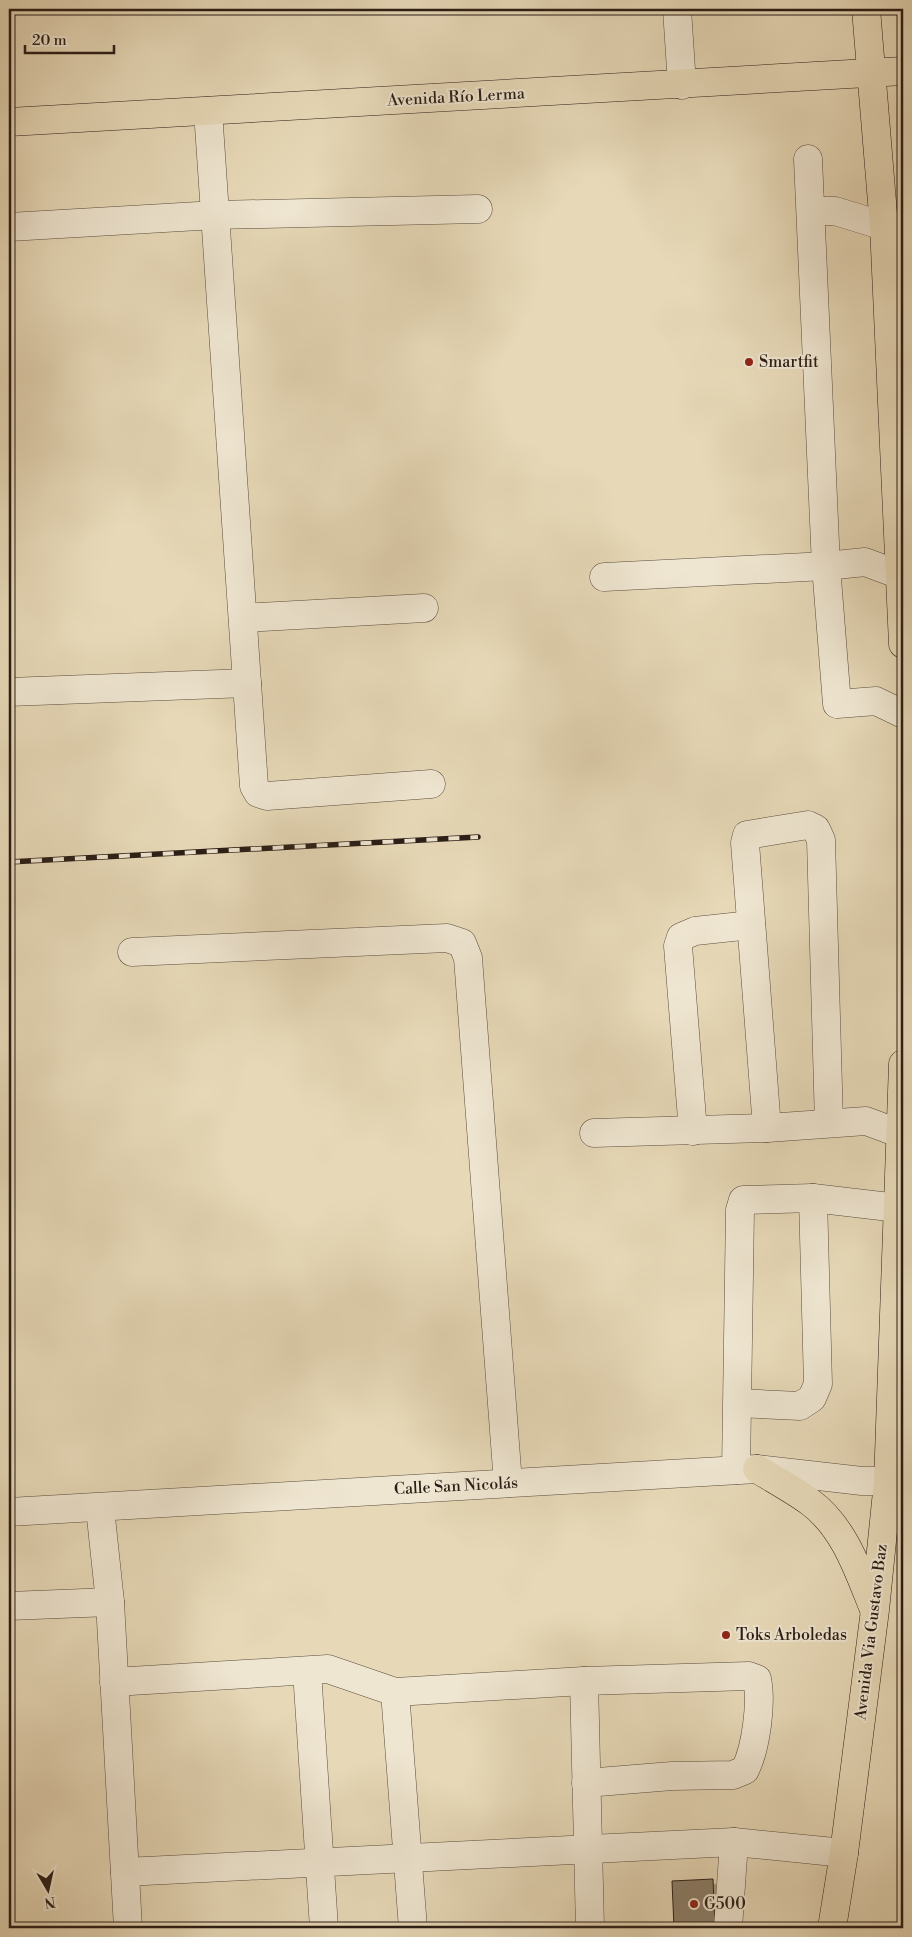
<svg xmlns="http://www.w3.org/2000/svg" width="912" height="1937" font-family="'Libre Bodoni',serif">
  <defs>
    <filter id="shadow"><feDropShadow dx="3" dy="5.5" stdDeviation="0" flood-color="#0004"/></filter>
  </defs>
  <rect width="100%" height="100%" fill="#e7d9b8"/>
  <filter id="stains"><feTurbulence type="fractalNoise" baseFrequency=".004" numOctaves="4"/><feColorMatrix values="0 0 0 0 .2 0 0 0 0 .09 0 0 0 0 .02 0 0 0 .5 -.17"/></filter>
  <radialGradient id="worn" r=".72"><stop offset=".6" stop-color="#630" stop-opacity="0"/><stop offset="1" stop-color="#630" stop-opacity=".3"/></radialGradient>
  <path fill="#8c7f6a" stroke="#2a1d16" filter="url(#shadow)" d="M 713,1879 L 715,1928 L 674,1928 L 672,1881 Z"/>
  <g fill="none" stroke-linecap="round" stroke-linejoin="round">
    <defs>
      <g id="minor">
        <path d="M 677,9 L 682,85"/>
        <path d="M 208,111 L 254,786 L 258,793 L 267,796 L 431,784"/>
        <path d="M 811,211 L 835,211 L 884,226"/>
        <path d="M 9,227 L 216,215 L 478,209"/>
        <path d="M 900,575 L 865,562 L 826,566 L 837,704 L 876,701 L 903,714"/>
        <path d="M 604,577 L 826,566 L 808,159"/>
        <path d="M 243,618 L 424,608"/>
        <path d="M 9,692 L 247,683"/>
        <path d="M 132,952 L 447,938 L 462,943 L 468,958 L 508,1483"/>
        <path d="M 767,1128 L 745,843 L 747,835 L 808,825 L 816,829 L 821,840 L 829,1123"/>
        <path d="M 693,1131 L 678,946 L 681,937 L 695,931 L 751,925"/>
        <path d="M 594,1133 L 767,1128 L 866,1121 L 901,1134"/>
        <path d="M 738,1403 L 800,1406 L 812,1398 L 818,1384 L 813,1198"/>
        <path d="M 736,1470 L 740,1210 L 743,1200 L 813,1198 L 898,1208"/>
        <path d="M 100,1508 L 110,1602 L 128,1928"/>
        <path d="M 9,1512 L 757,1469 L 862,1481 L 903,1481"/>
        <path d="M 9,1606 L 110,1602"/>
        <path d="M 307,1671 L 324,1928"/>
        <path d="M 584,1681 L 590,1928"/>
        <path d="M 114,1682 L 328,1669 L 395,1692 L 584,1681 L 749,1676 L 757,1679 C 762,1703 756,1748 745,1770 L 733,1775 L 672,1776 L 586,1783"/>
        <path d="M 395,1692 L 413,1928"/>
        <path d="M 125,1872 L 734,1842 L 844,1853"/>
        <path d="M 728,1928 L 734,1842"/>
      </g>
      <g id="major">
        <path d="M 866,9 L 884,226 L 903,644"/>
        <path d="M 9,122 L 903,71"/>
        <path d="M 757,1469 C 775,1480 794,1490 810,1502 C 844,1527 858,1570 873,1607"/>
        <path d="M 832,1928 L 844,1853 L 875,1610 L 888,1482 L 903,1064"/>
      </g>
    </defs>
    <use href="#minor" stroke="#594c3e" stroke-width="29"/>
    <use href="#major" stroke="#2a1d16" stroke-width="29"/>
    <use href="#minor" stroke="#efe6d1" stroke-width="28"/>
    <use href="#major" stroke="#e7d9b8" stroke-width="28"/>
    <defs>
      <path id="rail" d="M 9,862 L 478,837"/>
    </defs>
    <use href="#rail" stroke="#2a1d16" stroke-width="5.5"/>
    <use href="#rail" stroke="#efe6d1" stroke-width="4" stroke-dasharray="11" stroke-linecap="butt"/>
  </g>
  <g fill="#8f2418" stroke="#efe6d1" stroke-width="2">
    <circle cx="749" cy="362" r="5"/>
    <circle cx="726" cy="1635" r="5"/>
    <circle cx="694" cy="1904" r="5"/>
  </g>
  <g text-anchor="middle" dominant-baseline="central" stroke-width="4" stroke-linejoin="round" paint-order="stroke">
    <g font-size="16" fill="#2a1d16" stroke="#efe6d1">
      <text transform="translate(456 97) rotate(-3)">Avenida Río Lerma</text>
      <text transform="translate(456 1486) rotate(-3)">Calle San Nicolás</text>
      <text transform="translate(871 1632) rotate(-83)">Avenida Via Gustavo Baz</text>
    </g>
    <g font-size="16" fill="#2a1d16" stroke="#efe6d1" text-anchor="start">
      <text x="759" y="362">Smartfit</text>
      <text x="736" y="1635">Toks Arboledas</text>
      <text x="704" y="1904">G500</text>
    </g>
  </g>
  <rect width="912" height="1937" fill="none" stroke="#e7d9b8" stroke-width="30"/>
  <rect x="10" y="10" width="892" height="1917" fill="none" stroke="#2a1d16" stroke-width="2.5"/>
  <rect x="15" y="15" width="882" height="1907" fill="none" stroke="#2a1d16"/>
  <g transform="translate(48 1890) rotate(171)" stroke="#efe6d1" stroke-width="4" paint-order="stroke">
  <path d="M0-4L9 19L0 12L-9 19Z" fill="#2a1d16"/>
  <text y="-8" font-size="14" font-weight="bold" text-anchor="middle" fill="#2a1d16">N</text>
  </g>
  <path d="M25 45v8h89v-8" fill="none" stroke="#2a1d16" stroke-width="2.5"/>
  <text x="32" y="45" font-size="15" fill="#2a1d16" stroke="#efe6d1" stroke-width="4" paint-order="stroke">20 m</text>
  <rect width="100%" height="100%" filter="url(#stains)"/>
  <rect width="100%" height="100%" fill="url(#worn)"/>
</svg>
